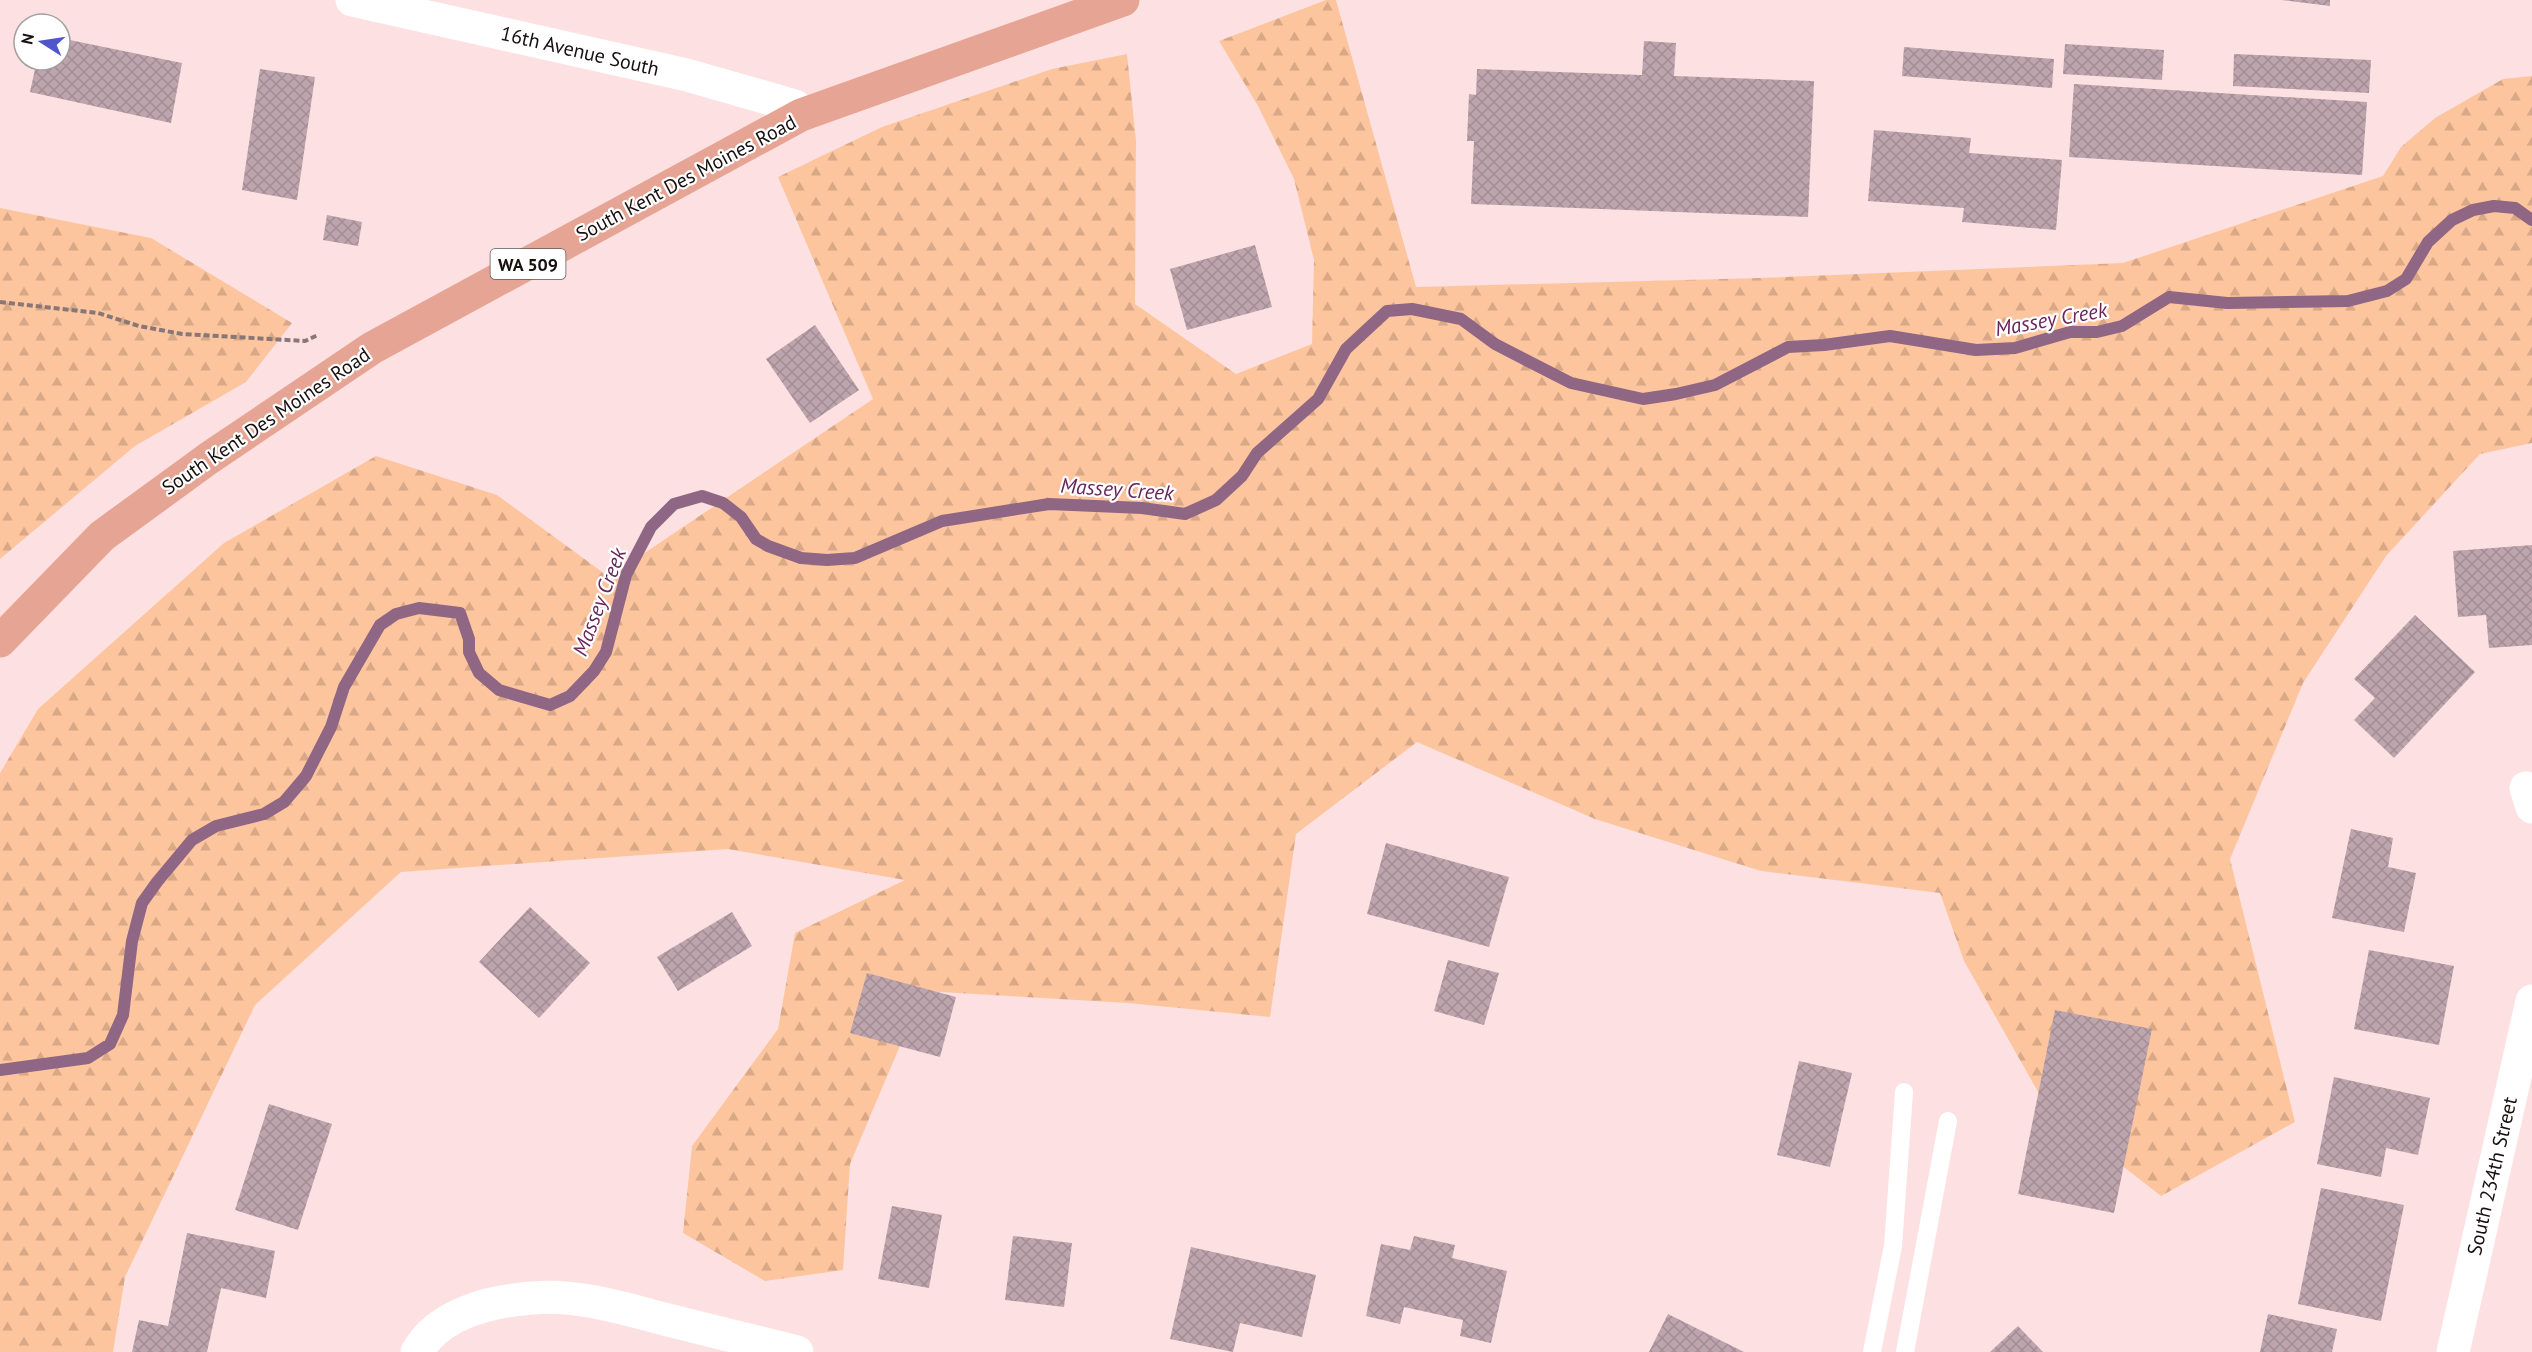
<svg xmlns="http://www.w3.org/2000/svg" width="2532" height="1352" font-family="'PT Sans',sans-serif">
  <defs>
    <pattern id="forest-firs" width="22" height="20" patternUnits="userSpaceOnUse" patternTransform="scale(1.5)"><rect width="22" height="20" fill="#fdc59e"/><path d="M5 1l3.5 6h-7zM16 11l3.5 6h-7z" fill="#d8a887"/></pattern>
    <pattern id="building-cross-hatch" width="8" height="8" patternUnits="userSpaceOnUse" patternTransform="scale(1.5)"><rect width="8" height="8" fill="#bea5ad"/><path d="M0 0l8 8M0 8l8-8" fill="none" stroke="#a38d94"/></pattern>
  </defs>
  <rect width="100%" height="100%" fill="#fde1e2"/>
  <g fill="url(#forest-firs)">
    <path d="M 1326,0 L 1336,0 L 1416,287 L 1759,278 L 2123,263 L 2383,176 L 2401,147 L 2435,118 L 2503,79 L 2532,76 L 2532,443 L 2480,454 L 2386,556 L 2303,683 L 2230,859 L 2295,1122 L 2161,1196 L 2046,1106 L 1964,961 L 1940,893 L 1761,871 L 1595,819 L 1417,742 L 1296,834 L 1270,1017 L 1128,1003 L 923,991 L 850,1164 L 843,1270 L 765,1281 L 683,1233 L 692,1146 L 778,1029 L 795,933 L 905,880 L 728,849 L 401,872 L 255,1005 L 125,1277 L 113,1352 L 0,1352 L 0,773 L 38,709 L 224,543 L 376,456 L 497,495 L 609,577 L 873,399 L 778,177 L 882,127 L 1052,69 L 1127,54 L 1136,141 L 1135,304 L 1236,374 L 1312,344 L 1314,260 L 1294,179 L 1258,106 L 1219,41 Z"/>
    <path d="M 0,208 L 151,238 L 292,323 L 246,382 L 135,446 L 0,559 Z"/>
  </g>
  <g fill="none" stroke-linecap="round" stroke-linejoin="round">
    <path stroke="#8f6683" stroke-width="12" d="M 0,1070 L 88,1058 L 110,1044 L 123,1015 L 132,941 L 142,903 L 157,882 L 192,840 L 216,826 L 264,814 L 284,802 L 306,776 L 331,727 L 344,687 L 380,625 L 396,614 L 419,608 L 460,613 L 469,639 L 469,652 L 479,673 L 499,690 L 550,705 L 570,696 L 594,671 L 606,652 L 626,575 L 651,527 L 674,504 L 702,496 L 723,503 L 741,517 L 756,539 L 768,546 L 801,558 L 827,560 L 855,558 L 942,521 L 1049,504 L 1142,508 L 1185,514 L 1216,500 L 1242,476 L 1257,453 L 1318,399 L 1346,349 L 1387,311 L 1412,309 L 1461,319 L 1495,344 L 1571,383 L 1643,399 L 1676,394 L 1715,385 L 1788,347 L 1824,345 L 1890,336 L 1976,350 L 2015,348 L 2070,332 L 2097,332 L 2122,326 L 2169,297 L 2227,303 L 2348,301 L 2387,291 L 2406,279 L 2428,242 L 2452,220 L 2473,210 L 2494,206 L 2515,208 L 2532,220"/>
  </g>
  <g fill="url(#building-cross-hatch)">
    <path d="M 2281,0 L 2330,0 L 2330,6 Z"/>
    <path d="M 60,38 L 182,63 L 171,123 L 30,92 L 37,60 L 60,60 Z"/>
    <path d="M 1644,41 L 1676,43 L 1674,76 L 1814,81 L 1808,217 L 1471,204 L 1474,141 L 1467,141 L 1469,94 L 1476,95 L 1477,69 L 1642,75 Z"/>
    <path d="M 2065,44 L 2164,50 L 2162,80 L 2063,74 Z"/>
    <path d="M 1904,47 L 2054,59 L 2052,88 L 1902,76 Z"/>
    <path d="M 2234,54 L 2371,60 L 2369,93 L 2233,86 Z"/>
    <path d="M 260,69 L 315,77 L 297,200 L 242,190 Z"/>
    <path d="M 2074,84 L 2367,102 L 2362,175 L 2069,157 Z"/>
    <path d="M 1874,130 L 1971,138 L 1969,153 L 2062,160 L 2056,230 L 1962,222 L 1964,208 L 1868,201 Z"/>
    <path d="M 327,215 L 362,222 L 358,246 L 323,240 Z"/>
    <path d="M 1255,245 L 1272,307 L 1187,330 L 1170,269 Z"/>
    <path d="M 815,325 L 859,390 L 810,423 L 766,359 Z"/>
    <path d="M 2532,545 L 2532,645 L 2489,648 L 2486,615 L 2458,617 L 2453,551 Z"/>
    <path d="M 2415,615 L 2475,672 L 2394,758 L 2354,720 L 2375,698 L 2354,679 Z"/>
    <path d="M 2351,829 L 2393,838 L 2388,867 L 2416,873 L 2404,932 L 2332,918 Z"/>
    <path d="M 1386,843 L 1509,877 L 1489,947 L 1367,914 Z"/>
    <path d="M 530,907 L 590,963 L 539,1018 L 479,962 Z"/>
    <path d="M 732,912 L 752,946 L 678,991 L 657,957 Z"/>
    <path d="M 2369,950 L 2454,966 L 2439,1045 L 2354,1029 Z"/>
    <path d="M 1448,960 L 1499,973 L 1484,1025 L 1434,1011 Z"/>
    <path d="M 867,973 L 956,997 L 940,1057 L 850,1033 Z"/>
    <path d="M 2055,1010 L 2152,1029 L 2114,1213 L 2018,1194 Z"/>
    <path d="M 1799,1061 L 1852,1073 L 1830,1167 L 1777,1155 Z"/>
    <path d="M 2334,1077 L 2430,1098 L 2418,1155 L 2386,1148 L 2381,1177 L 2317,1164 Z"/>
    <path d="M 269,1104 L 332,1124 L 298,1230 L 235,1210 Z"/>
    <path d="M 2321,1188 L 2404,1205 L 2381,1321 L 2298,1304 Z"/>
    <path d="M 892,1206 L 942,1215 L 929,1288 L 878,1279 Z"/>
    <path d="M 187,1233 L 275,1251 L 266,1298 L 221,1288 L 207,1352 L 132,1352 L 139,1320 L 168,1326 Z"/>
    <path d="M 1013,1236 L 1072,1243 L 1064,1307 L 1005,1300 Z"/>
    <path d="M 1414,1236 L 1455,1245 L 1452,1258 L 1507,1271 L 1491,1343 L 1460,1336 L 1463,1320 L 1404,1307 L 1400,1324 L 1366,1316 L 1381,1244 L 1410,1250 Z"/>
    <path d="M 1191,1247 L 1316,1275 L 1302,1337 L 1240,1323 L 1233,1352 L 1170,1339 Z"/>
    <path d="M 1668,1314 L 1744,1352 L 1649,1352 Z"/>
    <path d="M 2268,1314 L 2337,1329 L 2332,1352 L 2260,1352 Z"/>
    <path d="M 2018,1326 L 2043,1352 L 1990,1352 Z"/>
  </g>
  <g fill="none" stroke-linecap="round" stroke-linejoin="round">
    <path stroke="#897778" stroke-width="4" stroke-dasharray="6 3" stroke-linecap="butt" d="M 0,302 L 98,313 L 139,326 L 182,334 L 305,341 L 318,335"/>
    <g stroke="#fff" stroke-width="18">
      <path d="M 1872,1352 L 1893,1246 L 1904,1092"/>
      <path d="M 1905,1352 L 1948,1121"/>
    </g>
    <g stroke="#fff" stroke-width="33">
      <path d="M 2526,788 L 2532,807"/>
      <path d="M 417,1352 C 439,1313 491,1301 533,1298 C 576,1294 622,1308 664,1319 C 708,1330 753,1341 797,1352"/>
      <path d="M 2453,1352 L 2532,1001"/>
    </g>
    <path stroke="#fff" stroke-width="33" d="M 352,0 L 687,75 L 795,106 L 801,115"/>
    <path stroke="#e6a594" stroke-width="33" d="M 0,641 L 102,536 L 209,458 L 372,348 L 801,115 L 1123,0"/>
  </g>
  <g text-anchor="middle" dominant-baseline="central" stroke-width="4.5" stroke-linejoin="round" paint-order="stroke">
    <rect fill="#fff" stroke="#5d5758" stroke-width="1.5" x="490.5" y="249" width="75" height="30" rx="4.5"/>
    <g font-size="18" font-weight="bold" fill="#180f10">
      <text x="528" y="264">WA 509</text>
    </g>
    <g font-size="20" fill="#180f10" stroke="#fff">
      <text transform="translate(580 51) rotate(13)">16th Avenue South</text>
      <text transform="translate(686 178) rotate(-28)">South Kent Des Moines Road</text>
      <text transform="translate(266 421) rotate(-34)">South Kent Des Moines Road</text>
      <text transform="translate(2492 1176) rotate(-77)">South 234th Street</text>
    </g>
    <g font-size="21" font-style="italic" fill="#68265b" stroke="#fff">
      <text transform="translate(2051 319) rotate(-10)">Massey Creek</text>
      <text transform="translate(1117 489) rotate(4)">Massey Creek</text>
      <text transform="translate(599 602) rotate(-69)">Massey Creek</text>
    </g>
  </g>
  <g transform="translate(42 42) rotate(282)"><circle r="28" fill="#ffffff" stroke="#a39f9f" stroke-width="1.5"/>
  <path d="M0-4.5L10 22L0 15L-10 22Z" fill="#5055cc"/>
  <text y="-9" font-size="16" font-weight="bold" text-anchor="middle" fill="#180f10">N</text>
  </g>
</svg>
